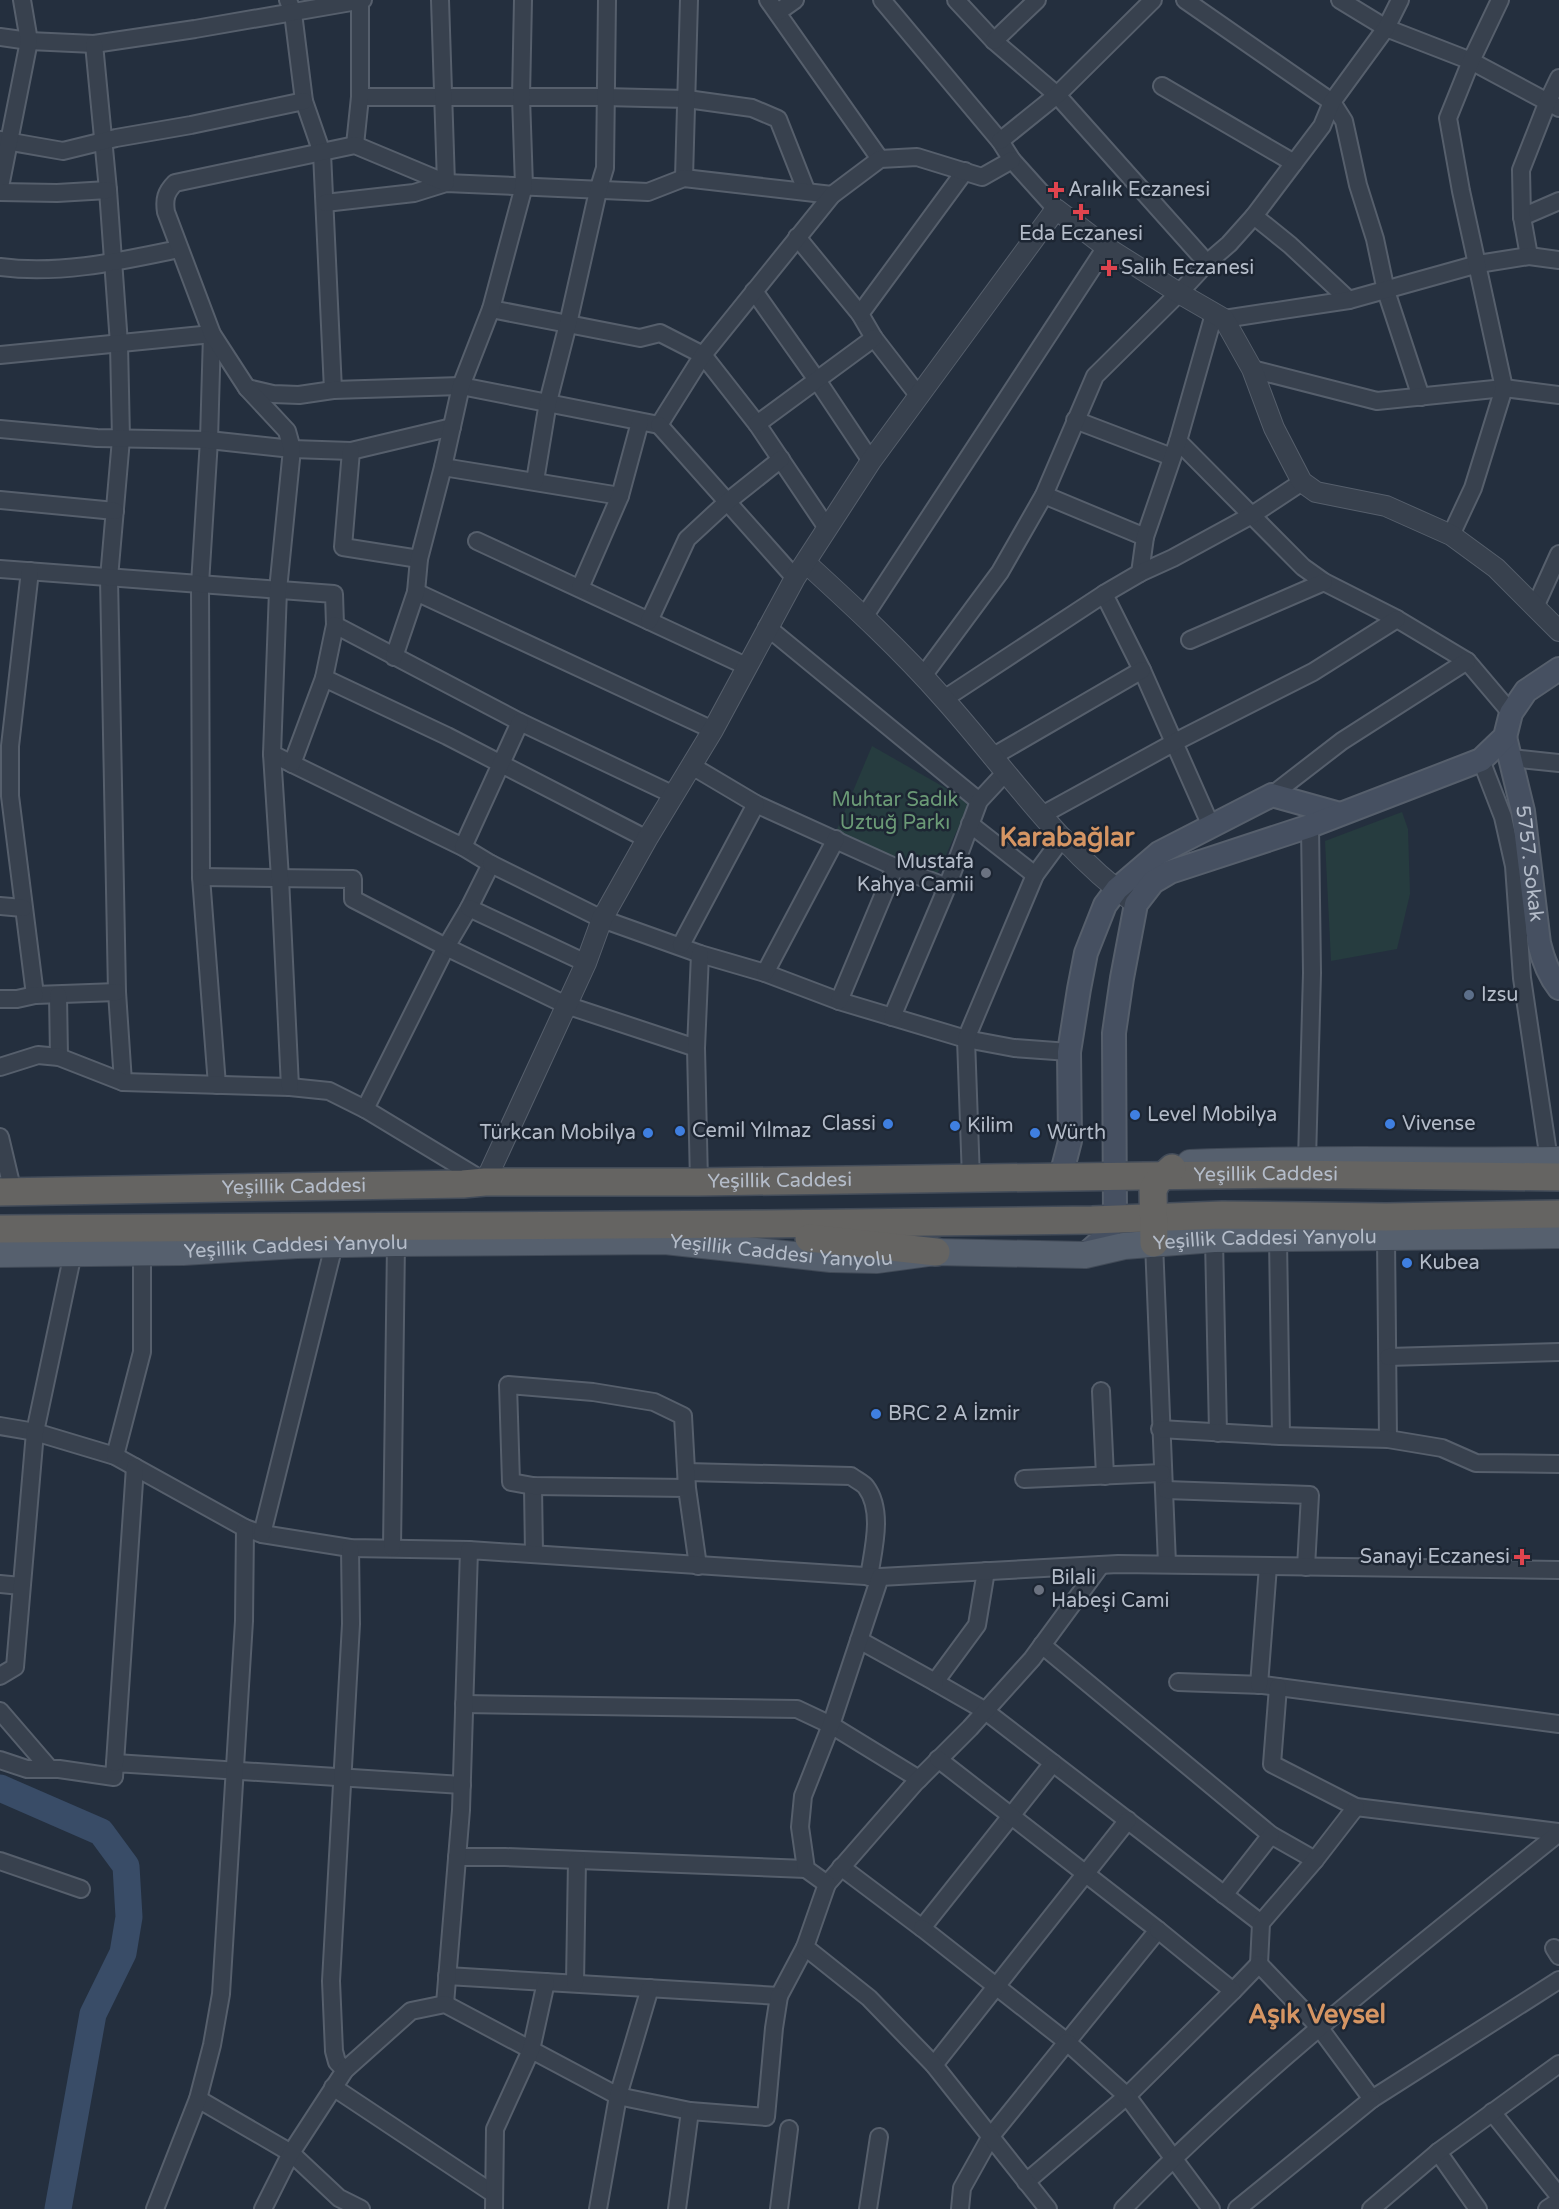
<svg xmlns="http://www.w3.org/2000/svg" width="1559" height="2209" font-family="'Varela Round',sans-serif">
  <rect width="100%" height="100%" fill="#242f3e"/>
  <g fill="#263c3f">
    <path d="M 872,746 L 970,802 L 935,879 L 835,834 Z"/>
    <path d="M 1402,812 L 1408,829 L 1410,894 L 1397,949 L 1331,961 L 1325,841 Z"/>
  </g>
  <g fill="none" stroke-linecap="round" stroke-linejoin="round">
    <path stroke="#394c67" stroke-width="27" d="M 0,1788 L 101,1832 L 126,1866 L 129,1917 L 123,1953 L 93,2014 L 58,2209"/>
    <defs>
      <g id="minor">
        <path d="M 288,0 L 293,13 L 304,101 L 322,153 L 333,390"/>
        <path d="M 768,0 L 880,159"/>
        <path d="M 882,0 L 1000,141 L 1012,160 L 1056,209"/>
        <path d="M 956,0 L 994,41 L 1057,95 L 1207,263"/>
        <path d="M 1185,0 L 1332,102 L 1344,121 L 1358,185 L 1375,239 L 1386,291 L 1421,397"/>
        <path d="M 1340,0 L 1386,28 L 1471,61 L 1559,108"/>
        <path d="M 778,12 L 795,0"/>
        <path d="M 0,37 L 29,41 L 94,44 L 195,29 L 363,0"/>
        <path d="M 994,41 L 1037,0"/>
        <path d="M 94,44 L 108,190 L 119,344 L 121,439 L 109,578 L 117,992 L 123,1082"/>
        <path d="M 1162,86 L 1294,163"/>
        <path d="M 360,97 L 604,97 L 687,99 L 752,108 L 778,119 L 806,190"/>
        <path d="M 0,140 L 63,151 L 116,138 L 191,125 L 304,101"/>
        <path d="M 1000,141 L 1057,95 L 1153,0"/>
        <path d="M 355,145 L 360,97 L 360,0"/>
        <path d="M 684,178 L 689,0"/>
        <path d="M 0,187 L 29,41 L 22,0"/>
        <path d="M 0,192 L 57,193 L 108,190"/>
        <path d="M 325,203 L 414,193 L 446,183 L 648,192 L 684,178 L 832,195"/>
        <path d="M 1254,216 L 1290,245 L 1349,300"/>
        <path d="M 1522,217 L 1559,201"/>
        <path d="M 797,237 L 860,314 L 874,338 L 918,395"/>
        <path d="M 1529,256 L 1522,217 L 1521,170 L 1548,101 L 1559,78"/>
        <path d="M 0,267 C 60,275 121,261 179,249"/>
        <path d="M 754,291 L 817,380 L 871,461"/>
        <path d="M 491,309 L 640,338 L 660,333 L 703,355 L 757,424 L 827,528"/>
        <path d="M 860,314 L 965,171"/>
        <path d="M 1224,319 L 1349,300 L 1478,264 L 1529,256 L 1559,260"/>
        <path d="M 0,355 L 212,334 L 209,440 L 200,584 L 201,877 L 217,1085"/>
        <path d="M 1252,369 L 1377,401 L 1504,388 L 1559,395"/>
        <path d="M 247,388 L 273,394 L 299,395 L 333,390 L 461,386 L 659,425 L 703,355 L 832,195 L 880,159 L 917,157 L 982,177 L 1012,160"/>
        <path d="M 1075,420 L 1172,457"/>
        <path d="M 757,424 L 874,338"/>
        <path d="M 659,425 L 795,578"/>
        <path d="M 0,429 L 97,438 L 209,440 L 292,449 L 351,451 L 452,427"/>
        <path d="M 1178,441 L 1303,567 L 1324,582 L 1397,619 L 1467,661 L 1511,713"/>
        <path d="M 351,451 L 343,547 L 419,559"/>
        <path d="M 443,467 L 620,496"/>
        <path d="M 535,481 L 548,402 L 568,324 L 598,191 L 605,168 L 607,0"/>
        <path d="M 1044,495 L 1145,537"/>
        <path d="M 0,500 L 115,511"/>
        <path d="M 1451,535 L 1473,488 L 1504,388 L 1461,191 L 1448,118 L 1471,61 L 1500,0"/>
        <path d="M 477,541 L 746,666"/>
        <path d="M 0,569 L 334,594 L 335,625 L 520,722 L 674,795"/>
        <path d="M 30,571 L 10,746 L 10,796 L 35,995 L 117,992"/>
        <path d="M 1140,573 L 1145,537 L 1178,441 L 1214,314"/>
        <path d="M 580,588 L 620,496 L 640,422"/>
        <path d="M 416,592 L 713,730"/>
        <path d="M 1104,594 L 1142,670 L 1211,826"/>
        <path d="M 1535,607 L 1559,554"/>
        <path d="M 864,617 L 1106,247"/>
        <path d="M 649,621 L 687,539 L 727,502 L 781,459"/>
        <path d="M 767,627 L 979,801"/>
        <path d="M 1190,640 L 1324,582"/>
        <path d="M 394,657 L 416,592 L 419,559 L 443,467 L 461,386 L 491,309 L 524,186 L 521,97 L 523,0"/>
        <path d="M 923,676 L 1000,572 L 1044,495 L 1095,376 L 1179,293 L 1207,263 L 1229,244 L 1254,216 L 1322,126 L 1332,102 L 1386,28 L 1400,0"/>
        <path d="M 324,678 L 447,736 L 647,839"/>
        <path d="M 944,699 L 1104,594 L 1140,573 L 1173,558 L 1252,515 L 1302,482"/>
        <path d="M 272,754 L 463,847 L 491,864 L 469,908 L 446,947 L 365,1109"/>
        <path d="M 992,757 L 1142,670"/>
        <path d="M 1511,758 L 1559,763"/>
        <path d="M 1481,760 L 1503,817 L 1514,866 L 1522,978 L 1549,1160"/>
        <path d="M 292,764 L 324,678 L 335,625"/>
        <path d="M 692,766 L 756,804 L 895,867 L 947,887"/>
        <path d="M 1272,795 L 1342,741 L 1467,661"/>
        <path d="M 1042,815 L 1175,742 L 1313,672 L 1397,619"/>
        <path d="M 970,824 L 1035,875"/>
        <path d="M 463,847 L 520,722"/>
        <path d="M 491,864 L 602,919 L 700,954 L 765,973 L 839,1001 L 966,1039 L 1014,1048 L 1069,1052"/>
        <path d="M 201,877 L 353,879 L 353,899 L 446,947 L 566,1005 L 696,1048"/>
        <path d="M 0,906 L 23,908"/>
        <path d="M 469,908 L 586,963"/>
        <path d="M 681,945 L 756,804"/>
        <path d="M 765,973 L 836,839"/>
        <path d="M 58,995 L 59,1057"/>
        <path d="M 0,999 L 17,999 L 35,995"/>
        <path d="M 839,1001 L 895,867"/>
        <path d="M 892,1017 L 947,887 L 979,801 L 1005,773"/>
        <path d="M 0,1067 L 38,1055 L 59,1057 L 123,1082 L 290,1087 L 329,1091 L 365,1109 L 484,1181"/>
        <path d="M 290,1087 L 280,878 L 272,754 L 278,590 L 292,449 L 287,431 L 247,388 L 212,334 L 166,212 C 164,199 166,192 175,183 L 355,145 L 446,183 L 440,0"/>
        <path d="M 0,1137 L 13,1192"/>
        <path d="M 1307,1160 L 1312,973 L 1310,826"/>
        <path d="M 971,1179 L 966,1039 L 1035,875 L 1063,837"/>
        <path d="M 699,1182 L 696,1048 L 700,954"/>
        <path d="M 1386,1238 L 1388,1439"/>
        <path d="M 1214,1239 L 1218,1433"/>
        <path d="M 1278,1239 L 1281,1436"/>
        <path d="M 1154,1243 L 1167,1564"/>
        <path d="M 1388,1357 L 1559,1352"/>
        <path d="M 1101,1391 L 1105,1476"/>
        <path d="M 0,1426 L 35,1432 L 115,1456 L 245,1528 L 262,1534 L 350,1548 L 469,1550"/>
        <path d="M 1160,1429 L 1281,1436 L 1388,1439 L 1442,1448 L 1476,1463 L 1559,1464"/>
        <path d="M 115,1456 L 142,1352 L 142,1252"/>
        <path d="M 687,1472 L 851,1476 C 856,1480 863,1483 866,1487 C 884,1511 873,1550 869,1577"/>
        <path d="M 1024,1479 L 1162,1473"/>
        <path d="M 533,1486 L 534,1554"/>
        <path d="M 687,1488 L 533,1486 L 511,1482 L 508,1385 L 593,1392 L 654,1402 L 683,1416 L 687,1488 L 698,1566"/>
        <path d="M 1166,1490 L 1310,1495 L 1306,1567"/>
        <path d="M 262,1534 L 334,1245"/>
        <path d="M 392,1548 L 396,1243"/>
        <path d="M 986,1571 L 977,1625 L 935,1682 L 984,1710 L 1261,1923"/>
        <path d="M 0,1584 L 21,1586"/>
        <path d="M 859,1640 L 935,1682"/>
        <path d="M 1042,1645 L 1271,1835 L 1315,1860"/>
        <path d="M 0,1676 L 15,1667 L 35,1432 L 73,1253"/>
        <path d="M 1178,1682 L 1263,1685 L 1559,1724"/>
        <path d="M 1259,1685 L 1268,1566"/>
        <path d="M 1278,1687 L 1272,1764 L 1356,1807 L 1559,1832"/>
        <path d="M 464,1704 L 797,1709 L 831,1725 L 919,1779"/>
        <path d="M 0,1711 L 50,1769"/>
        <path d="M 0,1760 L 27,1769 L 59,1769 L 114,1777 L 115,1763 L 462,1785"/>
        <path d="M 115,1763 L 135,1467"/>
        <path d="M 457,1857 L 505,1857 L 806,1869"/>
        <path d="M 0,1861 L 81,1889"/>
        <path d="M 841,1867 L 922,1928 L 1053,1763"/>
        <path d="M 827,1884 L 915,1783 L 970,1728 L 1032,1659 L 1101,1565"/>
        <path d="M 1224,1895 L 1271,1835"/>
        <path d="M 922,1928 L 1067,2042 L 1158,1930 L 938,1759"/>
        <path d="M 1554,1948 L 1559,1956"/>
        <path d="M 1259,1964 L 1261,1923 L 1315,1860 L 1356,1807"/>
        <path d="M 447,1976 L 779,1996 L 805,1947"/>
        <path d="M 575,1983 L 577,1860"/>
        <path d="M 1233,1991 L 1259,1964 L 1319,2027 L 1372,2099 L 1559,1980"/>
        <path d="M 445,2004 L 461,1810 L 469,1550 L 880,1577"/>
        <path d="M 934,2065 L 1128,1820"/>
        <path d="M 345,2070 L 337,2062 L 334,2051 L 331,1981 L 351,1624 L 350,1548"/>
        <path d="M 333,2087 L 494,2194"/>
        <path d="M 198,2099 L 291,2153 L 339,2198 L 361,2209"/>
        <path d="M 1492,2112 L 1559,2196"/>
        <path d="M 1438,2152 L 1478,2209"/>
        <path d="M 1026,2182 L 1127,2096 L 1233,1991 L 1158,1930"/>
        <path d="M 155,2209 L 198,2099 L 212,2045 L 221,1994 L 244,1621 L 245,1528"/>
        <path d="M 263,2209 L 291,2153 L 345,2070 L 411,2011 L 445,2004 L 618,2096 L 690,2111 L 766,2117 L 774,2028 L 779,1996"/>
        <path d="M 494,2209 L 495,2129 L 531,2050 L 546,1982"/>
        <path d="M 598,2209 L 618,2096 L 650,1988"/>
        <path d="M 677,2209 L 690,2111"/>
        <path d="M 779,2209 L 789,2129"/>
        <path d="M 868,2209 L 879,2137"/>
        <path d="M 960,2209 L 962,2188 L 991,2136 L 1067,2042 L 1127,2096 L 1211,2209"/>
        <path d="M 1048,2209 L 934,2065 L 869,1998 L 805,1947 L 827,1884 L 806,1869 L 800,1827 L 803,1796 L 831,1725 L 880,1577 L 1118,1564 L 1559,1570"/>
        <path d="M 1123,2209 C 1257,2071 1410,1953 1559,1833"/>
        <path d="M 1237,2209 L 1372,2099"/>
        <path d="M 1371,2209 L 1438,2152 L 1559,2064"/>
        <path d="M 1547,2209 L 1559,2201"/>
      </g>
      <g id="tertiary">
        <path d="M 806,563 C 853,606 901,650 943,698 C 1006,768 1059,849 1136,904"/>
        <path d="M 485,1182 L 586,963 L 602,919 L 647,839 L 713,730 L 795,578 L 871,461 L 1056,209 L 1106,247 L 1179,293 L 1224,319 L 1252,369 L 1274,428 L 1302,482 L 1316,492 L 1386,506 L 1451,535 L 1496,568 L 1559,631"/>
      </g>
      <g id="secondary">
        <path id="s1" d="M 1505,737 L 1523,811 L 1539,943 C 1543,960 1548,974 1559,988"/>
        <path d="M 1063,1168 L 1070,1141 L 1069,1052 L 1079,989 L 1086,953 L 1105,905 L 1117,889 L 1159,853 L 1272,795 L 1340,814"/>
        <path d="M 1085,1255 L 1102,1240 L 1115,1219 L 1114,1033 L 1122,978 L 1136,904 L 1153,882 L 1170,872 L 1310,826 L 1481,760 L 1505,737 L 1511,713 L 1526,691 L 1559,669"/>
      </g>
      <g id="primary">
        <path d="M 1190,1163 C 1313,1157 1436,1162 1559,1160"/>
        <path id="s2" d="M 0,1254 L 183,1252 L 297,1245 L 396,1243 L 665,1241 L 831,1259 L 877,1260 L 936,1252 L 1085,1255 L 1124,1246 L 1214,1239 L 1559,1235"/>
      </g>
      <g id="trunk">
        <path id="s3" d="M 0,1192 L 463,1184 L 485,1182 L 699,1182 L 1282,1174 L 1559,1177"/>
        <path d="M 0,1229 L 756,1224 L 1092,1220 L 1222,1215 L 1386,1217 L 1559,1214"/>
        <path d="M 809,1238 L 936,1252"/>
        <path d="M 1154,1243 L 1153,1190 L 1157,1182 L 1172,1168"/>
      </g>
    </defs>
    <use href="#minor" stroke="#565f6c" stroke-width="20"/>
    <use href="#tertiary" stroke="#565f6c" stroke-width="22"/>
    <use href="#secondary" stroke="#565f6c" stroke-width="26"/>
    <use href="#primary" stroke="#414a57" stroke-width="28"/>
    <use href="#trunk" stroke="#434c59" stroke-width="30"/>
    <use href="#minor" stroke="#38414e" stroke-width="16"/>
    <use href="#tertiary" stroke="#38414e" stroke-width="20"/>
    <use href="#secondary" stroke="#465061" stroke-width="22"/>
    <use href="#primary" stroke="#56606e" stroke-width="26"/>
    <use href="#trunk" stroke="#656462" stroke-width="27"/>
  </g>
  <g fill="#e0444e" stroke="#1d2633" stroke-width="2">
    <path d="M1053 181h6v6h6v6h-6v6h-6v-6h-6v-6h6z"/>
    <path d="M1078 203h6v6h6v6h-6v6h-6v-6h-6v-6h6z"/>
    <path d="M1106 259h6v6h6v6h-6v6h-6v-6h-6v-6h6z"/>
    <path d="M1519 1548h6v6h6v6h-6v6h-6v-6h-6v-6h6z"/>
  </g>
  <g fill="#6b7280" stroke="#1d2633" stroke-width="2">
    <circle cx="986" cy="873" r="6"/>
    <circle cx="1039" cy="1590" r="6"/>
  </g>
  <circle fill="#5c6f8a" stroke="#1d2633" stroke-width="2" cx="1469" cy="995" r="6"/>
  <g fill="#3f7fe0" stroke="#1d2633" stroke-width="2">
    <circle cx="1135" cy="1115" r="6"/>
    <circle cx="888" cy="1124" r="6"/>
    <circle cx="1390" cy="1124" r="6"/>
    <circle cx="955" cy="1126" r="6"/>
    <circle cx="680" cy="1131" r="6"/>
    <circle cx="648" cy="1133" r="6"/>
    <circle cx="1035" cy="1133" r="6"/>
    <circle cx="1407" cy="1263" r="6"/>
    <circle cx="876" cy="1414" r="6"/>
  </g>
  <g text-anchor="middle" dominant-baseline="central" stroke-width="5" stroke-linejoin="round" paint-order="stroke">
    <g font-size="20" fill="#b4bcc9" stroke="#1d2633" text-anchor="start">
      <text x="1068" y="190">Aralık Eczanesi</text>
      <text x="1081" y="234" text-anchor="middle">Eda Eczanesi</text>
      <text x="1121" y="268">Salih Eczanesi</text>
      <text x="974" y="862" text-anchor="end">Mustafa<tspan x="974" dy="23">Kahya Camii</tspan></text>
      <text x="1481" y="995">Izsu</text>
      <text x="1147" y="1115">Level Mobilya</text>
      <text x="876" y="1124" text-anchor="end">Classi</text>
      <text x="1402" y="1124">Vivense</text>
      <text x="967" y="1126">Kilim</text>
      <text x="692" y="1131">Cemil Yılmaz</text>
      <text x="636" y="1133" text-anchor="end">Türkcan Mobilya</text>
      <text x="1047" y="1133">Würth</text>
      <text x="1419" y="1263">Kubea</text>
      <text x="888" y="1414">BRC 2 A İzmir</text>
      <text x="1510" y="1557" text-anchor="end">Sanayi Eczanesi</text>
      <text x="1051" y="1578">Bilali<tspan x="1051" dy="23">Habeşi Cami</tspan></text>
    </g>
    <g font-size="20" fill="#6b9a76" stroke="#1d2633">
      <text x="895" y="800">Muhtar Sadık<tspan x="895" dy="23">Uztuğ Parkı</tspan></text>
    </g>
    <g font-size="20" fill="#b4bcc9" stroke="#1d2633">
      <text stroke="none"><textPath href="#s1" startOffset="129">5757. Sokak</textPath></text>
      <text stroke="none"><textPath href="#s3" startOffset="1266">Yeşillik Caddesi</textPath></text>
      <text stroke="none"><textPath href="#s3" startOffset="780">Yeşillik Caddesi</textPath></text>
      <text stroke="none"><textPath href="#s3" startOffset="294">Yeşillik Caddesi</textPath></text>
      <text stroke="none"><textPath href="#s2" startOffset="1268">Yeşillik Caddesi Yanyolu</textPath></text>
      <text stroke="none"><textPath href="#s2" startOffset="296">Yeşillik Caddesi Yanyolu</textPath></text>
      <text stroke="none"><textPath href="#s2" startOffset="782">Yeşillik Caddesi Yanyolu</textPath></text>
    </g>
    <g font-size="26" font-weight="bold" fill="#d59563" stroke="#1d2633">
      <text x="1067" y="837">Karabağlar</text>
      <text x="1317" y="2014">Aşık Veysel</text>
    </g>
  </g>
</svg>
